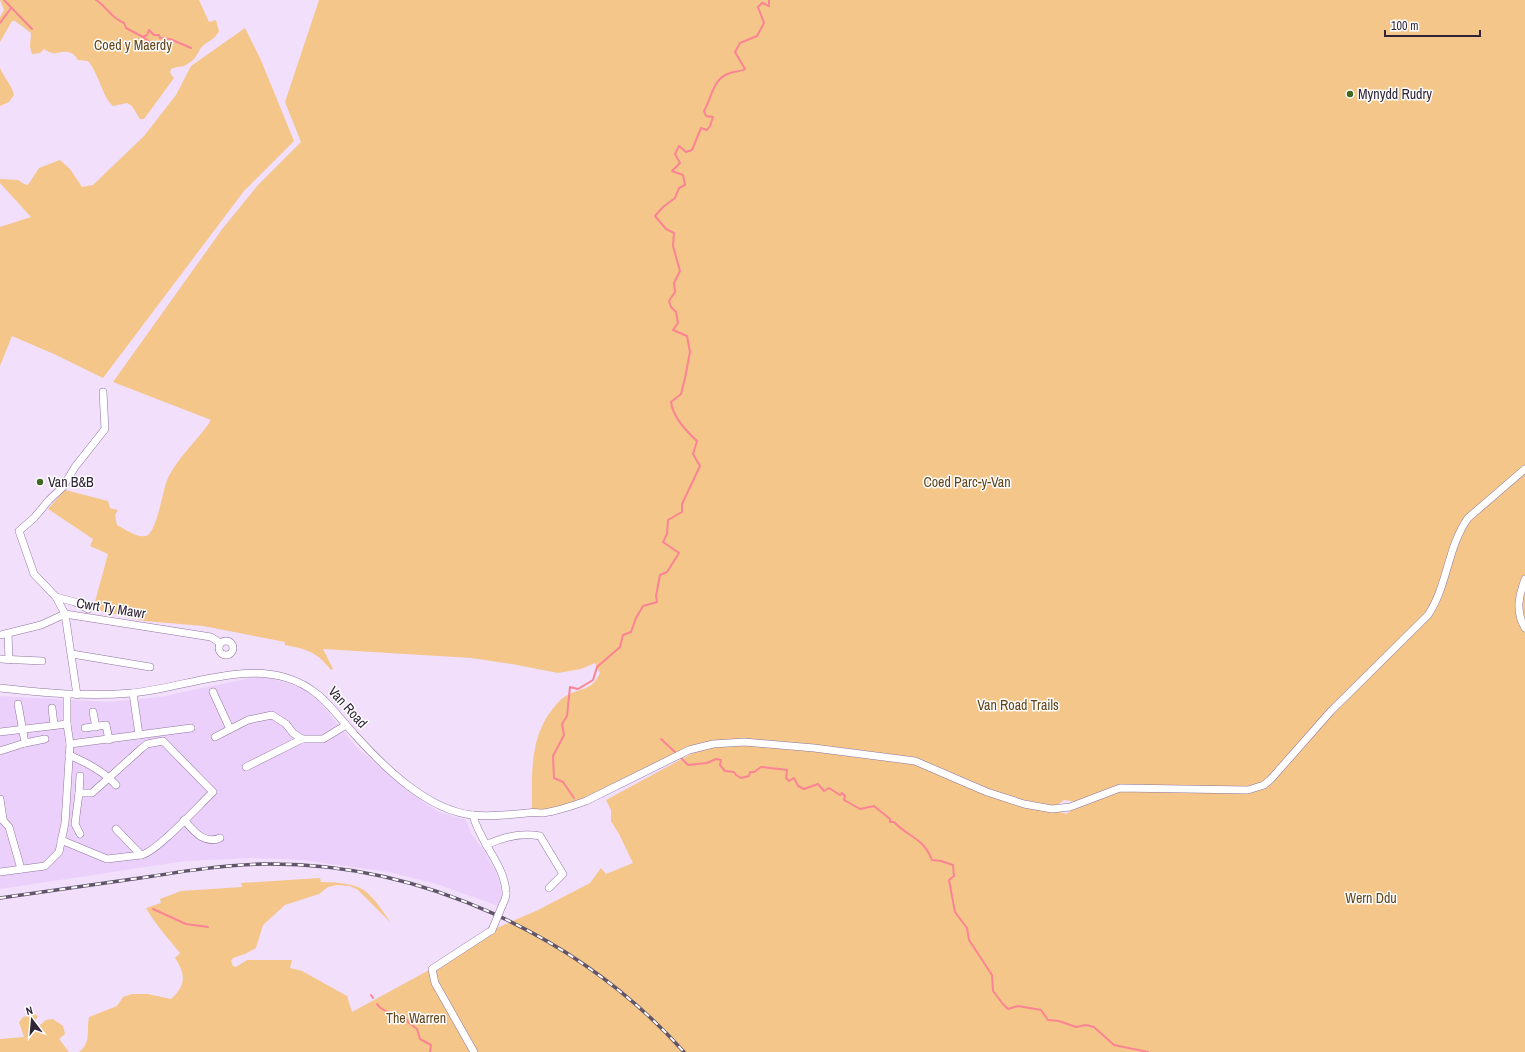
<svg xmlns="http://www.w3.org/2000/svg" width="1525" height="1052" font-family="'Archivo Narrow',sans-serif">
  <rect width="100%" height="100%" fill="#f1dffc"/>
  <path fill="#ebd0fb" d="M 255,677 L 270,678 L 300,687 L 318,700 L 357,748 L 423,802 L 439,812 L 466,820 L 471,833 L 484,851 L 496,872 L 500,885 L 502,895 L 498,906 L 437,884 L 389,872 L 302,860 L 251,858 L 185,861 L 0,889 L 0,696 L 109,702 L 160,697 Z"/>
  <g fill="#f4c68a" fill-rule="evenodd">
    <path d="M 0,0 L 199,0 L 209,22 L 216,20 L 219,31 C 214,41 206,41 201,48 C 197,54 196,59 189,63 C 183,68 177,66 171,69 L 170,73 L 174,78 L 144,119 L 140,119 L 132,106 L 127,103 L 113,106 C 103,98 99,74 88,61 L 78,60 C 72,50 66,51 56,53 C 52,54 47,51 44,49 L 40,53 L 32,54 L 30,47 L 31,33 L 15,21 L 12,21 L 0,42 L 0,17 L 4,10 Z"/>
    <path d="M 319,0 L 1525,0 L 1525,1052 L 79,1052 C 92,1042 86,1030 89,1017 L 117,1006 L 123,997 L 132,994 L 148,994 L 171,999 C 186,986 186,974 175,958 L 180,953 C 168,938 155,924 146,908 L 161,903 L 160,899 L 181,891 L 242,887 L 241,883 L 320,878 L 321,882 C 364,883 367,888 391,923 L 358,890 L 350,886 L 336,885 L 328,887 L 319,894 L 285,905 L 263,925 L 256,948 L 245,954 L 233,958 L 231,961 L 233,966 L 236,967 L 247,960 L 292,960 L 290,968 L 302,971 L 347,996 L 352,1012 L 431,969 L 492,930 L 538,910 L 590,883 L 601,868 L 606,874 L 633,863 L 619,834 L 611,821 L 611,810 L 606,800 L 691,754 L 703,750 L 701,746 L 586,801 L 532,812 C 532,778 529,740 551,711 C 555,706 560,699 566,696 C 581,687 591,692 600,673 L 595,663 L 581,669 L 558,673 L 512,664 L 471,658 L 323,649 L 333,669 L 331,670 C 317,652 307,649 285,645 L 285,642 L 203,626 L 145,621 L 93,609 L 108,554 L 90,546 L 93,539 L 48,509 L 65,490 L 108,501 L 110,508 L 118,510 L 115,515 L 117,525 C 125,529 139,540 148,535 C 156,530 163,493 166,483 C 175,459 198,441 211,420 L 113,382 L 223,228 L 258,185 L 301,142 L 285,102 ZM 1064,800 L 1082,803 L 1066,814 L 1052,809 Z"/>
    <path d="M 245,28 L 260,58 L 294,141 L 244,191 L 103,378 L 54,354 L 12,336 L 0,366 L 0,227 L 31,217 L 0,183 L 0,179 L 18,180 L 24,184 L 28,185 L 39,168 L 60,160 L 70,169 L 82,187 L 93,185 L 144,136 L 176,95 L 191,66 Z"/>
    <path d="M 0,68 C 4,78 12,85 14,95 L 9,102 L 0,106 Z"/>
    <path d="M 35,1014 L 38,1016 L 34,1023 L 39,1026 L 46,1020 L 53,1019 L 63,1026 L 65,1034 L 59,1039 L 69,1052 L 0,1052 L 0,1039 L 24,1037 L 19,1022 L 23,1017 Z"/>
  </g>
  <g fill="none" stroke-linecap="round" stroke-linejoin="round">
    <g stroke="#fa8494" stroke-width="2">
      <path d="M 4,0 L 32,29"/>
      <path d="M 96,0 C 106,6 112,19 124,23 L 126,28 L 143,37 L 147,35 L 149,30 L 154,35 L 159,35 L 160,38 L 170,39 L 191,48"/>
      <path d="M 0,23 L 11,8"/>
      <path d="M 143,37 L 162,51"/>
      <path d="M 661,739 L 677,754"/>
      <path d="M 680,757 L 688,765 L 707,763 L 716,759 L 721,760 L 720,765 L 725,771 L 734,772 L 736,775 L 741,778 L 749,776 L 750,772 L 754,772 L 761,767 L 787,770 L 786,778 L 789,781 L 794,778 L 798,786 L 804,789 L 818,784 L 824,791 L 829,788 L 840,795 L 842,793 L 845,796 L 844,800 L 860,809 L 874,806 L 890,819 L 890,822 L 894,822 C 909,838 923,837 932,860 L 941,861 L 953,865 L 954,876 L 949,880 L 955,912 L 967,928 L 969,940 L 992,975 L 993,991 L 1003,1004 L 1008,1009 L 1018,1006 L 1041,1010 L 1048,1020 L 1059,1021 L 1076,1027 L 1086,1025 L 1094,1027 L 1114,1045 L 1148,1052"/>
      <path d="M 574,798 L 563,782 L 554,778 L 553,756 L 564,735 L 562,724 L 567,716 L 570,687 L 578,689 L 593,680 L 597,667 L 620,647 L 623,635 L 631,632 L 636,618 L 643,606 L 657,602 L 656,596 L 660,575 L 667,572 L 679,553 L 663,542 L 667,534 L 668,520 L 682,512 L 682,504 L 700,466 L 693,454 L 697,441 C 686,431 673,417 671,402 L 681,394 L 685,378 L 690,352 L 687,336 L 673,330 L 678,323 L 676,312 L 671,307 L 669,301 L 675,292 L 674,283 L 680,271 L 673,246 L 674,233 L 666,229 L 655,216 L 663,207 L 675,198 L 679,188 L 685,185 L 683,175 L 672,171 L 680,163 L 675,154 L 679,146 L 686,152 L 692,150 L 701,128 L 707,130 L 710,126 L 713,117 L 706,116 L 704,111 C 712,97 713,78 730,73 C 736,71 740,72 745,69 L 735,52 L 740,43 L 757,36 L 764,23 L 758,7 L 762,3 L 769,6 L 769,0"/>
      <path d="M 153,909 L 186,924 L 208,927"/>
      <path d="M 371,995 L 373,998"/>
      <path d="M 377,1004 C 382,1012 390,1010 397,1019 L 406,1018 L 408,1022 L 417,1029 L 420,1039 L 431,1045 L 430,1052"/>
    </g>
    <defs>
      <g id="minor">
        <path d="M 1525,579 C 1519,596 1515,611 1525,628"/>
        <path d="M 56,597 L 65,614 L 77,695"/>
        <path d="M 88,609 L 75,602 L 56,597 L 34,574 L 19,531 L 34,518 L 49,500 L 63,487 L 75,467 L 105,429 L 103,392"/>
        <path d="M 8,634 L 9,660"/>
        <path d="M 0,635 L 41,625 L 65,614 L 211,637 L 220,643"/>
        <circle cx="226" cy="648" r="7"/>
        <path d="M 72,654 L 150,667"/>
        <path d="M 0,659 L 42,661"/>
        <path d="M 0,688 C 44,693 88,697 132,693 C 182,688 240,663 287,678 C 320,688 333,711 355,735 C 384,767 427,810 472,815 C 491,817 509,815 527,813 C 532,812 538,813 543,813 C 558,811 572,806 586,801 L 689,750 L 713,744 L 744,742 L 814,748 L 915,761 L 987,792 L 1024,804 L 1052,809 L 1070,807 L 1120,788 L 1248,790 L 1264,785 L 1271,779 L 1331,711 L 1428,615 C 1448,585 1447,548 1468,518 L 1525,469"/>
        <path d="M 213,692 L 230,729"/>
        <path d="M 133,693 L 139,735"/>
        <path d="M 52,708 L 54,725"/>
        <path d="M 93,712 L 96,727"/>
        <path d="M 85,728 L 106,725 L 109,740"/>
        <path d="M 0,732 L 67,724"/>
        <path d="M 215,737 L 248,720 L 272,715 L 286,724 L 293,733 L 302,739 L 323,739 L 346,725"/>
        <path d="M 25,743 L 45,739"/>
        <path d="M 70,744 L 191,728"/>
        <path d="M 0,751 L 25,743 L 18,704"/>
        <path d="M 69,755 C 87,763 103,771 116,785"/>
        <path d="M 246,767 L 302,739"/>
        <path d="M 79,793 L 80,776"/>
        <path d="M 0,799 L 3,819"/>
        <path d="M 473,815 C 479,842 504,863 506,892 C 507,896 504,902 502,906"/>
        <path d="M 0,817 L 9,827 L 21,869"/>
        <path d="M 184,820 C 194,831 204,845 220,838"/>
        <path d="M 80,834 L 75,824 L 79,793 L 92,793 L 142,748 L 147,744 L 163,741 L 213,792 C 199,805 157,852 141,855 L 116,829"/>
        <path d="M 61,840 L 107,859 L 141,855"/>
        <path d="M 486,845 C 503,837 521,832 540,836 L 563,874 L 549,888"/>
        <path d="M 0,872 L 45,866 L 59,852 L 65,823 L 70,744 L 67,724 L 67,695"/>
        <path d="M 474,1052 L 435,983 L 432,969 L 492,930"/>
      </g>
    </defs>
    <use href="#minor" stroke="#8f749f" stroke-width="8"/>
    <use href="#minor" stroke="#fff" stroke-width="7"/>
    <defs>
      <path id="rail" d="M 0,898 C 49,891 98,884 147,877 C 185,871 224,865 262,864 C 419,861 580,936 684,1052"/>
    </defs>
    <use href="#rail" stroke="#62556a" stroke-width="3.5"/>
    <use href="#rail" stroke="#fff" stroke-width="2" stroke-dasharray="6" stroke-linecap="butt"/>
    <defs>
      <path id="minor-bridge" d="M 492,930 L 502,906"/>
    </defs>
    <use href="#minor-bridge" stroke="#8f749f" stroke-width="8" stroke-linecap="butt"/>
    <use href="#minor-bridge" stroke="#fff" stroke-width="7"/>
  </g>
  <g fill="#426721" stroke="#fff" stroke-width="1.5">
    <circle cx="1350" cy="94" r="4"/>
    <circle cx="40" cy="482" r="4"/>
  </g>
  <g text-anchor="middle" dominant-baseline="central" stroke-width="3" stroke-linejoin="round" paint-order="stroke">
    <g font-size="14" fill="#61441a" stroke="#fff">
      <text x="133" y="45">Coed y Maerdy</text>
      <text x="967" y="482">Coed Parc-y-Van</text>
      <text x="1018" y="705">Van Road Trails</text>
      <text x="1371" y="898">Wern Ddu</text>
      <text x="416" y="1018">The Warren</text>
    </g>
    <g font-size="14" fill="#302537" stroke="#fff" text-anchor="start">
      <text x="1358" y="94">Mynydd Rudry</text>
      <text x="48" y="482">Van B&amp;B</text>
    </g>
    <g font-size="14" fill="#302537" stroke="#fff">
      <text transform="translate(111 608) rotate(9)">Cwrt Ty Mawr</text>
      <text transform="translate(348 707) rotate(48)">Van Road</text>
    </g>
  </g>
  <g transform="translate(32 1020) rotate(344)" stroke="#ffffff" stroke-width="3" paint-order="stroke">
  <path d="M0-3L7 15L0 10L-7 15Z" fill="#302537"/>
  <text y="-6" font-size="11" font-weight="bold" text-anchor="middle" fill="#302537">N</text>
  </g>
  <path d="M1385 30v6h95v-6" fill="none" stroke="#302537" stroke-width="2"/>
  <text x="1391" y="30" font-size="12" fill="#302537" stroke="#ffffff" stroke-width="3" paint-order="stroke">100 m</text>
</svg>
